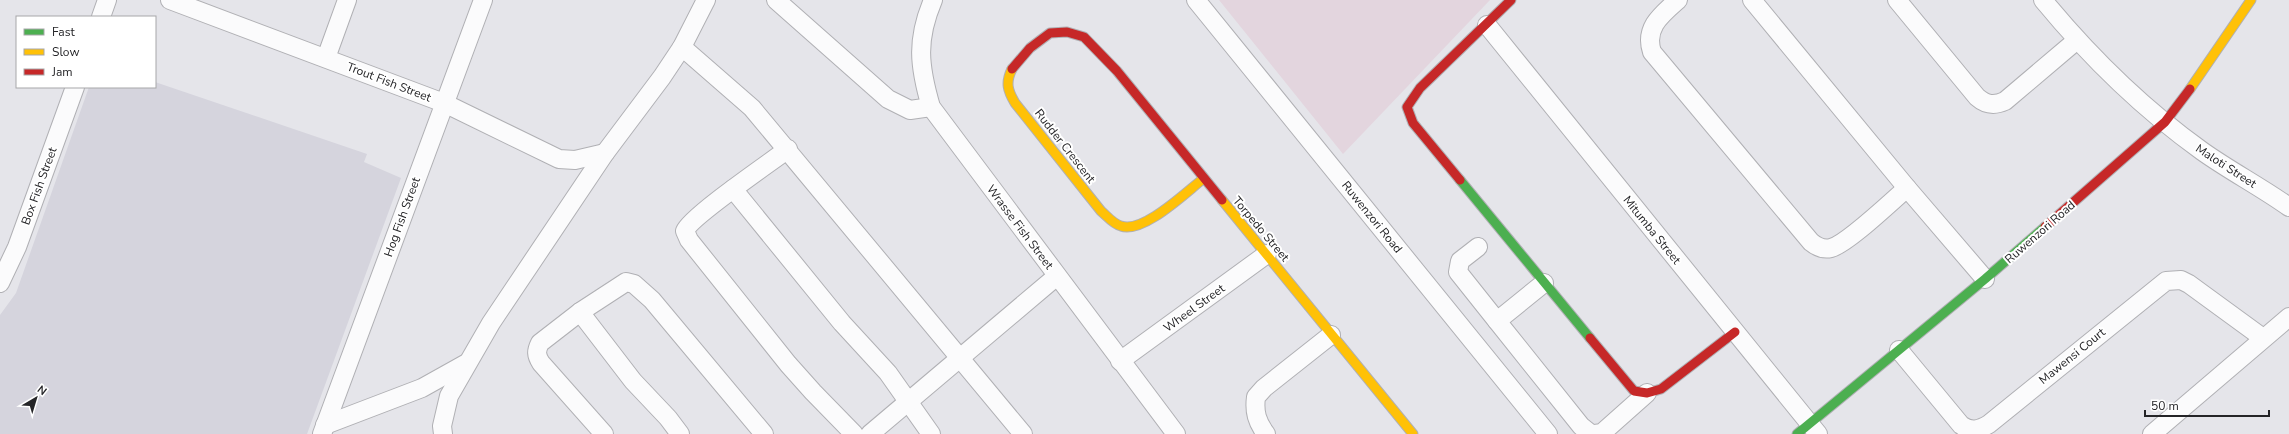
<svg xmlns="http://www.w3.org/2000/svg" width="2289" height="434" font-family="'Nunito Sans',sans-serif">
  <rect width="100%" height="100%" fill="#e5e5ea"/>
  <path fill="#d5d4dd" d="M 155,82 L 367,154 L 364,162 L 401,178 L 307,434 L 0,434 L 0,315 L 16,293 L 89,87 L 155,87 Z"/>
  <path fill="#e3d5de" d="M 1219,0 L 1490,0 L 1343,154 Z"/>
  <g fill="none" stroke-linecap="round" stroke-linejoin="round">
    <defs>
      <g id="street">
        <path d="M 170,0 L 444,103 L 559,159 L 575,160 L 605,153"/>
        <path d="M 776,0 L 888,99 L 910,110 L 931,107"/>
        <path d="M 933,0 C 916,40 919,66 931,107 L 1176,434"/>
        <path d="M 1196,0 L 1548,434"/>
        <path d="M 1678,0 C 1661,15 1644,28 1652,52 L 1811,242 C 1817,247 1823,250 1831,248 C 1847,244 1892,201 1907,188"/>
        <path d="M 1752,0 L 1907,188 L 1985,279"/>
        <path d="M 1897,0 L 1977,97 C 1986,105 1994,106 2005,101 L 2077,40"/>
        <path d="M 2043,0 C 2090,57 2142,108 2202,151 C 2230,171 2261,187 2289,207"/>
        <path d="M 101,17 L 107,0"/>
        <path d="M 1487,25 L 1818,434"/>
        <path d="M 682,47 L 752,108 L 1023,434"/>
        <path d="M 326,58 L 347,0"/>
        <path d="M 788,149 C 771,162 690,217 685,231 L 689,240 L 788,364 L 813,392 L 854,434"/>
        <path d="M 733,189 L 842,323 L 888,373 L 931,434"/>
        <path d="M 1478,247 L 1460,261 L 1458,272 L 1497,321 L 1544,283"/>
        <path d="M 0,283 L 17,247 L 75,87"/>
        <path d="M 580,312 L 633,381 L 668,418 L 680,434"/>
        <path d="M 1497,321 L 1581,426 L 1591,434"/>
        <path d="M 1899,350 L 1961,425 C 1971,432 1979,430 1989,424 L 2166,281 L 2181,280 L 2189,284 L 2263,338"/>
        <path d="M 1120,361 L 1267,254"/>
        <path d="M 325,425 L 422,388 L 465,364"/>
        <path d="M 322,434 L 483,0"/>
        <path d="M 443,434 L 442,426 L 449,396 L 491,323 L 605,153 L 662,77 L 682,47 L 706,0"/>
        <path d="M 604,434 L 541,363 C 536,355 536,351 540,343 L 580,312 L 626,282 L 634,284 L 652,300 L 764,434"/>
        <path d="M 870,434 L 1057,276"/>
        <path d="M 1266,434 C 1257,422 1254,412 1256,397 L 1264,388 L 1331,335"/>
        <path d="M 1595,434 L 1602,433 L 1647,393"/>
        <path d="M 2152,434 L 2289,317"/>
      </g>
      <g id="fast">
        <path d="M 1460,180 L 1590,338"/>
        <path d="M 1797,434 L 1985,279 L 2045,227"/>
      </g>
      <g id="slow">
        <path d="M 1012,69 C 1005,83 1008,91 1015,103 L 1101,211 C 1107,216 1113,224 1121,226 C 1143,234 1186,192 1203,179"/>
        <path d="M 2190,89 L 2251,0"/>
        <path d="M 1222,200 L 1413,434"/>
      </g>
      <g id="jam">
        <path d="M 1012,69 L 1030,48 L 1050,33 L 1067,32 L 1084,37 L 1117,71 L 1222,200"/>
        <path d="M 1460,180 L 1413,123 L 1407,107 L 1420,88 L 1511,0"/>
        <path d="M 2045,227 L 2165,122 L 2190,89"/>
        <path d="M 1590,338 L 1634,391 L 1647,393 L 1661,389 L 1735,332"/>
      </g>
    </defs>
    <use href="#street" stroke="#b0b0b4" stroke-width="20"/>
    <use href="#fast" stroke="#b0b0b4" stroke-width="11"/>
    <use href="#slow" stroke="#b0b0b4" stroke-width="11"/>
    <use href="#jam" stroke="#b0b0b4" stroke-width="11"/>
    <use href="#street" stroke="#fbfbfc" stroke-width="18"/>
    <use href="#fast" stroke="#4caf50" stroke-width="9"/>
    <use href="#slow" stroke="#ffc107" stroke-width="9"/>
    <use href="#jam" stroke="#c62828" stroke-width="9"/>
  </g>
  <g text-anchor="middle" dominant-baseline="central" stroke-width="4" stroke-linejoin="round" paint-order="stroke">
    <g font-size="12" fill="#242427" stroke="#fff">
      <text transform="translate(389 82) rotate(21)">Trout Fish Street</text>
      <text transform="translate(1065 146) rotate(52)">Rudder Crescent</text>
      <text transform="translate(2226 166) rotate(33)">Maloti Street</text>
      <text transform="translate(39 186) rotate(-70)">Box Fish Street</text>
      <text transform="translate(402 217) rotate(-70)">Hog Fish Street</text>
      <text transform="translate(1372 217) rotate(51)">Ruwenzori Road</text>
      <text transform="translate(1020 227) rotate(53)">Wrasse Fish Street</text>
      <text transform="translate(1261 229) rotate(50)">Torpedo Street</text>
      <text transform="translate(1652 230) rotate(51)">Mitumba Street</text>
      <text transform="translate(2040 232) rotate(-41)">Ruwenzori Road</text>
      <text transform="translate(1194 308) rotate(-36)">Wheel Street</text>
      <text transform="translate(2072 356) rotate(-39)">Mawensi Court</text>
    </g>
  </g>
  <rect x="16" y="16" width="140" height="72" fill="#ffffff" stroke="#a7a7a9"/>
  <rect x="24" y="29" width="20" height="6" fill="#4caf50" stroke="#a7a7a9"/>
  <text x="52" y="36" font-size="12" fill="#242427">Fast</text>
  <rect x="24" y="49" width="20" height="6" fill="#ffc107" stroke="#a7a7a9"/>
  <text x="52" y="56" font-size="12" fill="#242427">Slow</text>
  <rect x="24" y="69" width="20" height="6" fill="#c62828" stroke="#a7a7a9"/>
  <text x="52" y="76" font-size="12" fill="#242427">Jam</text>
  <g transform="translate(36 398) rotate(38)" stroke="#ffffff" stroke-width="3" paint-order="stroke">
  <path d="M0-3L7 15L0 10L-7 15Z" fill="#242427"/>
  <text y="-6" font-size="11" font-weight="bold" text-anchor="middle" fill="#242427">N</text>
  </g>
  <path d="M2145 410v6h124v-6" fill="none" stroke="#242427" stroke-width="2"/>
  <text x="2151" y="410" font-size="12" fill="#242427" stroke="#ffffff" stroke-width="3" paint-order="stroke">50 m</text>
</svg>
